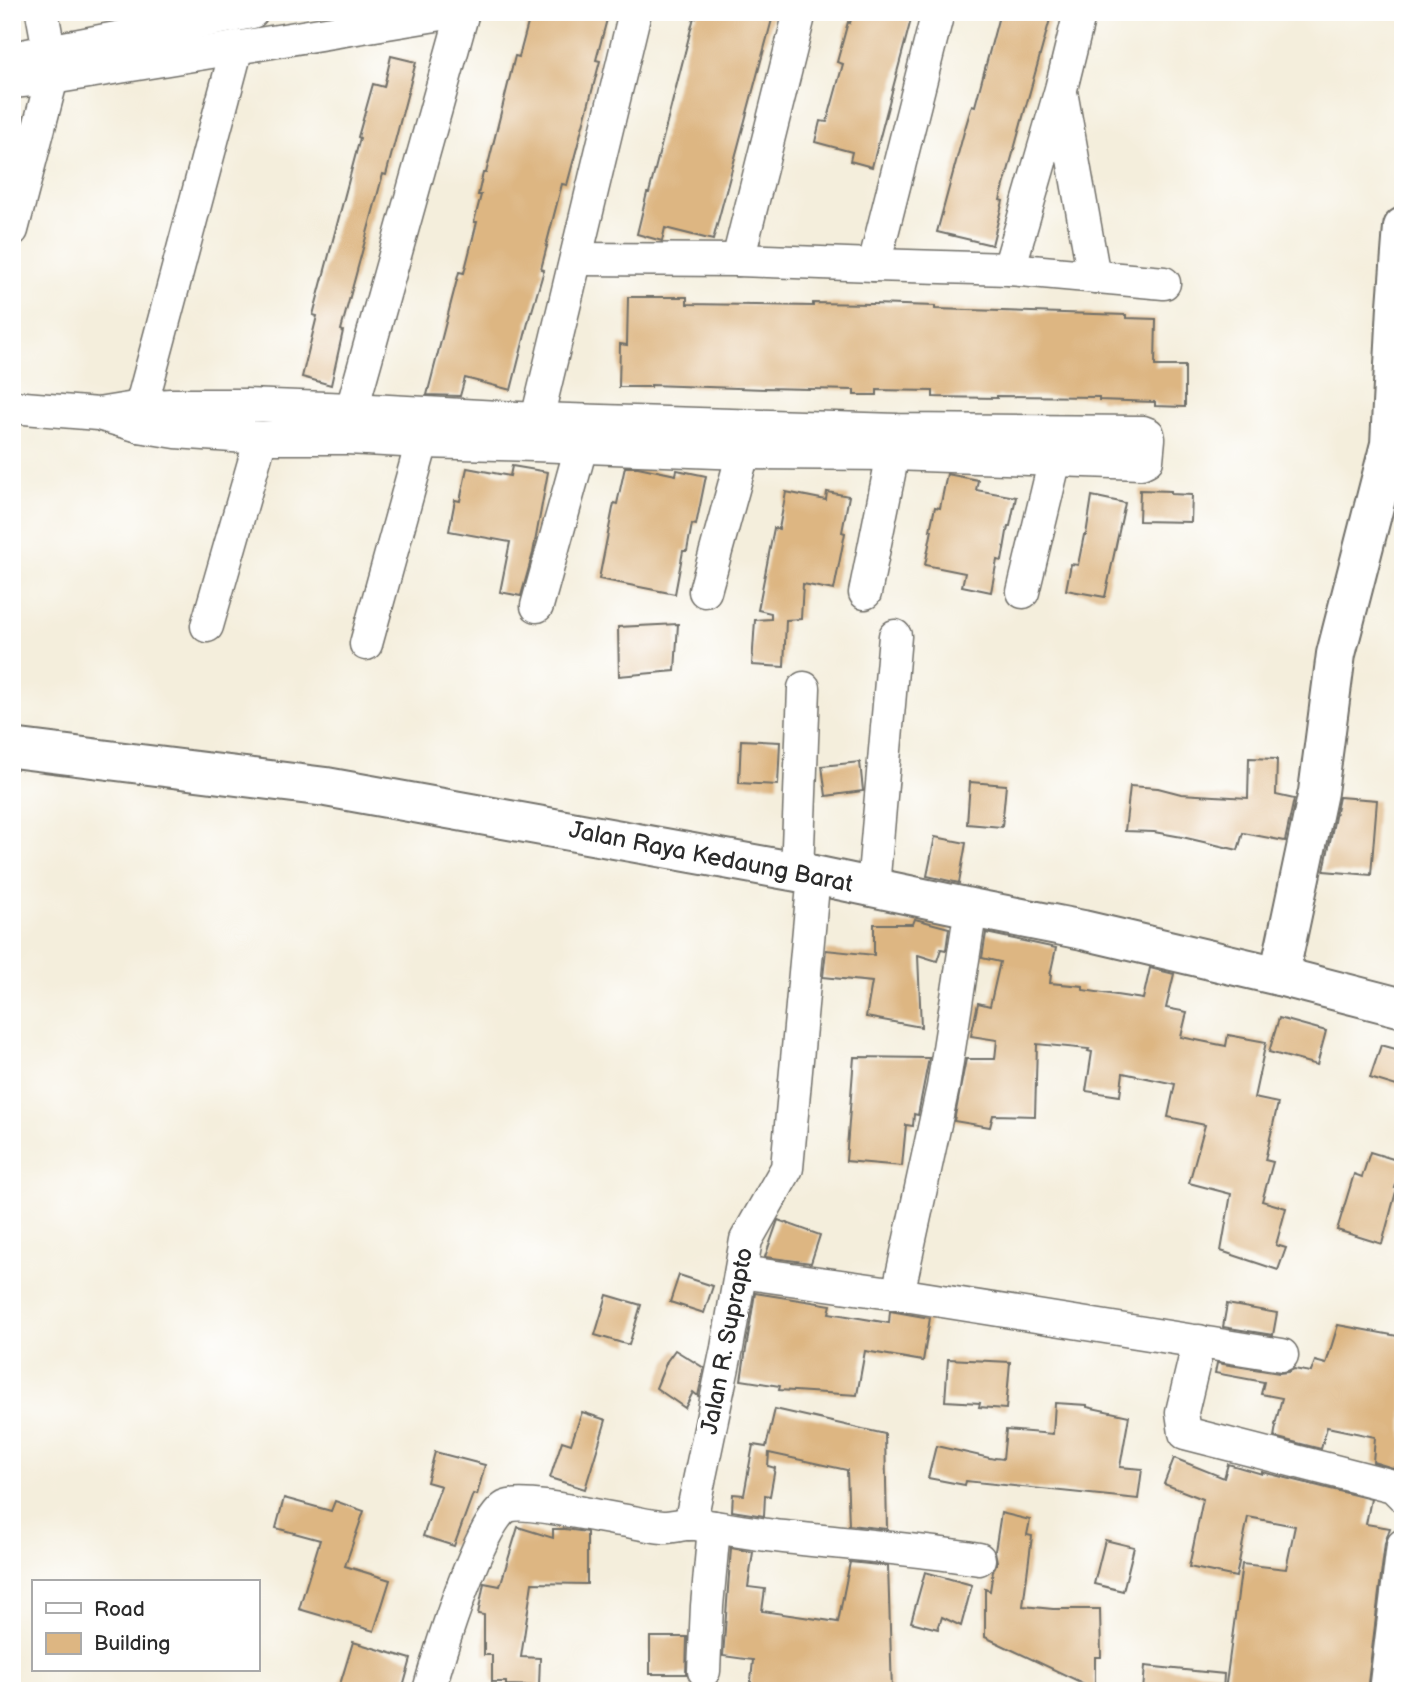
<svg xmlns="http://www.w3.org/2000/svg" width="1415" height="1703" font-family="'Balsamiq Sans',sans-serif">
  <rect width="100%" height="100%" fill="#fff"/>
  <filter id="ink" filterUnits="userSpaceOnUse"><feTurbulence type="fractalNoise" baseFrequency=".0143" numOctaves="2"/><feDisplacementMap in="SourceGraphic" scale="14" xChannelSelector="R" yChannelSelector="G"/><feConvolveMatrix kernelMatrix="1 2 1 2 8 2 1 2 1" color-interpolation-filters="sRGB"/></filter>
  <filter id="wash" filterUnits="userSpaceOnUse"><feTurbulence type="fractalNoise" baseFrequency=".00686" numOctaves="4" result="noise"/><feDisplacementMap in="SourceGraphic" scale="28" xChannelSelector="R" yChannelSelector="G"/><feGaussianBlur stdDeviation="1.57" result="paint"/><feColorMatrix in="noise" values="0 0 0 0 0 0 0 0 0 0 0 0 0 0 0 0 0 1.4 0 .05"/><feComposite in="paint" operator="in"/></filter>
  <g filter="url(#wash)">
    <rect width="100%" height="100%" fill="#f4eedc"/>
    <g id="blocks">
      <g fill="#ddb682">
        <path d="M 531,12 L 609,12 L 596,60 L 600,61 L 567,185 L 562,184 L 546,246 L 547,246 L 541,269 L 544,270 L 532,311 L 531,311 L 511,390 L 465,378 L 460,396 L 427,395 L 459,272 L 464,273 L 477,222 L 474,222 L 481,195 L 478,195 L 483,173 L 486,173 L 515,56 L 519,57 Z"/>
        <path d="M 698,12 L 774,12 L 713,240 L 665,228 L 662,241 L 637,234 L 647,193 L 649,193 L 694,17 L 696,18 Z"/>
        <path d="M 853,12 L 913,12 L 872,167 L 850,161 L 852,152 L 815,142 L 820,121 L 827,122 L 843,64 L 837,62 L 848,22 L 850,23 Z"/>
        <path d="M 1000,12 L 1052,12 L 1000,200 L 1003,201 L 992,245 L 937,232 L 964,132 L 972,105 L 975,106 Z"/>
        <path d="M 391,56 L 416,62 L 386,175 L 383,174 L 341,330 L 343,331 L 331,385 L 302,377 L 317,316 L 313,315 L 360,138 L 358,137 L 373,84 L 384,87 Z"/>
        <path d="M 628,297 L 687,297 L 687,304 L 813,306 L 813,303 L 872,304 L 935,306 L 935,309 L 1126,315 L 1126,318 L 1156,319 L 1155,366 L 1185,366 L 1185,407 L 1155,406 L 1155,402 L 1099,400 L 1099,397 L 997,396 L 997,398 L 933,397 L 933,391 L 877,390 L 877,395 L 854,395 L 854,390 L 765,388 L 765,389 L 651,385 L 651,387 L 619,387 L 620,344 L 627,345 Z"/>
        <path d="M 512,466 L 548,472 L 533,553 L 521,596 L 500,592 L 510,542 L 449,531 L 455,500 L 460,501 L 467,468 L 510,476 Z"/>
        <path d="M 625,467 L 638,467 L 676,475 L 677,470 L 706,476 L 696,525 L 692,524 L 687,551 L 683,551 L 675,594 L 599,579 L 614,503 L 617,504 Z"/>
        <path d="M 947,474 L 978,480 L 976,490 L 1016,497 L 1010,526 L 1008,526 L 1002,561 L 997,560 L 991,592 L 962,586 L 965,573 L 925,565 L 932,530 L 930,530 L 935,507 L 940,508 Z"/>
        <path d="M 1140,490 L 1171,491 L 1171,494 L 1192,495 L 1191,522 L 1139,521 Z"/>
        <path d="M 786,492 L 826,500 L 827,492 L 849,496 L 842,532 L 845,533 L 834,590 L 803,584 L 801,619 L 786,620 L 784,667 L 752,665 L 755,620 L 771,619 L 771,613 L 758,610 L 774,528 L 779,529 Z"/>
        <path d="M 1092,496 L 1125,503 L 1105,597 L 1066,590 L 1071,564 L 1078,565 L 1084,535 L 1086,535 Z"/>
        <path d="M 678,624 L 675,671 L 619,676 L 618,627 Z"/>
        <path d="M 741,740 L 780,742 L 778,785 L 739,783 Z"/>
        <path d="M 1249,758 L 1277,759 L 1276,795 L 1294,799 L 1285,841 L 1243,833 L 1238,850 L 1182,837 L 1154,832 L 1125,831 L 1130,786 L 1158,788 L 1181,794 L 1248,798 Z"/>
        <path d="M 860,762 L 863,791 L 826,796 L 822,766 Z"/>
        <path d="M 970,782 L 1006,785 L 1002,827 L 967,824 Z"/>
        <path d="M 1339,797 L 1377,800 L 1371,875 L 1324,871 Z"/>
        <path d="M 935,837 L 966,843 L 959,883 L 927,876 Z"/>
        <path d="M 915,919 L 949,928 L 946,950 L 941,949 L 937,961 L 918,955 L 921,1027 L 866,1017 L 872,982 L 823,977 L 826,950 L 874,955 L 874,924 L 913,924 Z"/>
        <path d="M 986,933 L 1056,948 L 1050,975 L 1051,975 L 1050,983 L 1083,986 L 1083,990 L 1143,999 L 1150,968 L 1174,974 L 1166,1008 L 1187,1012 L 1181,1037 L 1226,1046 L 1228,1035 L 1266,1042 L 1254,1098 L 1278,1103 L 1265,1160 L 1273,1162 L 1262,1201 L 1286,1208 L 1276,1245 L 1286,1248 L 1278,1270 L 1221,1251 L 1231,1194 L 1189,1183 L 1205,1125 L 1168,1117 L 1175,1084 L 1123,1073 L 1120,1096 L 1086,1091 L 1092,1052 L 1088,1051 L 1089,1049 L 1037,1044 L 1035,1116 L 993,1115 L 990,1127 L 954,1121 L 966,1059 L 995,1059 L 997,1040 L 971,1036 L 978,1003 L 990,1006 L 1000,962 L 982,958 Z"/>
        <path d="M 1279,1018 L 1326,1031 L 1317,1065 L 1269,1052 Z"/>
        <path d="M 1381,1045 L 1403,1051 L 1403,1088 L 1370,1078 Z"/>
        <path d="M 854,1057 L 929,1058 L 918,1115 L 914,1114 L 913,1126 L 906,1125 L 902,1166 L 846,1161 Z"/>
        <path d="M 1370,1152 L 1403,1162 L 1395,1188 L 1397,1188 L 1382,1244 L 1337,1230 L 1354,1174 L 1362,1177 Z"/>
        <path d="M 778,1220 L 820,1235 L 811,1263 L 765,1257 Z"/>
        <path d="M 679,1275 L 713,1286 L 704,1313 L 670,1302 Z"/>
        <path d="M 755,1293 L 831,1305 L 829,1313 L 889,1323 L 890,1311 L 930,1318 L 923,1361 L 865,1351 L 857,1395 L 779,1390 L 780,1386 L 741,1380 Z"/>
        <path d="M 607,1295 L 641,1305 L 629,1345 L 595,1335 Z"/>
        <path d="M 1227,1304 L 1277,1313 L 1273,1335 L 1223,1327 Z"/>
        <path d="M 1338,1325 L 1403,1337 L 1403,1471 L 1373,1462 L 1375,1437 L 1327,1427 L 1321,1449 L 1274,1437 L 1276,1426 L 1275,1425 L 1282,1398 L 1261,1394 L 1264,1382 L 1215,1373 L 1217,1363 L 1279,1373 L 1288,1372 L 1294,1369 L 1311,1372 L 1315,1361 L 1326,1364 Z"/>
        <path d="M 675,1350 L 704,1368 L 698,1396 L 693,1392 L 685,1408 L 656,1388 L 667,1361 Z"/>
        <path d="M 948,1359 L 1010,1362 L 1006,1409 L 979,1407 L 980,1403 L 945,1401 Z"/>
        <path d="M 1055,1403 L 1087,1405 L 1087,1407 L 1129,1416 L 1120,1467 L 1142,1469 L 1138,1499 L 966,1481 L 965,1485 L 928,1478 L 936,1446 L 994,1459 L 995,1458 L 1003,1459 L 1006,1430 L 1053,1434 Z"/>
        <path d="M 775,1409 L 885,1434 L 887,1529 L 849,1525 L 847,1470 L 769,1453 L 768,1466 L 775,1468 L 770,1496 L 765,1495 L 764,1516 L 732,1511 L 733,1494 L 744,1495 L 753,1445 L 766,1447 Z"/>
        <path d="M 582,1412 L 606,1420 L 585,1489 L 550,1478 L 562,1441 L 571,1444 Z"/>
        <path d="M 435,1452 L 485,1465 L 477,1495 L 473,1494 L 454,1546 L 423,1536 L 441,1486 L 427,1482 Z"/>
        <path d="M 1174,1458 L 1224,1478 L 1228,1464 L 1262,1474 L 1262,1472 L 1371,1499 L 1366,1524 L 1390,1528 L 1385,1543 L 1367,1691 L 1225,1691 L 1242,1564 L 1286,1569 L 1295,1526 L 1248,1517 L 1236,1577 L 1189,1567 L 1203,1499 L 1164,1484 Z"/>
        <path d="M 284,1498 L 331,1511 L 335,1501 L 364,1511 L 345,1566 L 390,1580 L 374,1631 L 299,1609 L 320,1540 L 276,1528 Z"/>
        <path d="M 1001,1513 L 1030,1520 L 1027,1535 L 1032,1536 L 1023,1606 L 1053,1609 L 1100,1609 L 1101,1657 L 1095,1657 L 1095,1689 L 985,1637 L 985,1589 L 990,1591 L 993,1571 L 997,1562 L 995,1551 Z"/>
        <path d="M 518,1527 L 553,1538 L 553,1529 L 565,1529 L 587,1532 L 587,1584 L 532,1583 L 521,1657 L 540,1658 L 539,1686 L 506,1685 L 506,1682 L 492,1682 L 492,1655 L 484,1655 L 484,1615 L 478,1614 L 484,1583 L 500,1586 Z"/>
        <path d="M 1105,1540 L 1134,1547 L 1123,1591 L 1094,1584 Z"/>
        <path d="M 731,1548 L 753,1552 L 748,1587 L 765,1589 L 762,1611 L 838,1622 L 850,1562 L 888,1566 L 892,1691 L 750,1691 L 753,1660 L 723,1656 Z"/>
        <path d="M 925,1572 L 972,1585 L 961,1626 L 942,1617 L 938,1629 L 911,1622 Z"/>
        <path d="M 650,1637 L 687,1637 L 686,1674 L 650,1674 Z"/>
        <path d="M 353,1642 L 411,1659 L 402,1691 L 338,1691 Z"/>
        <path d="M 1145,1666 L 1224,1674 L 1223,1691 L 1143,1691 Z"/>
      </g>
    </g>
  </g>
  <g filter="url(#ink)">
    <use href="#blocks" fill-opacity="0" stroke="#716f69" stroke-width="2"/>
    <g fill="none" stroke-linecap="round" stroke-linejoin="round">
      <defs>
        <g id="street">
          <path d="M 12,58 L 252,12"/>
          <path d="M 12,82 L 52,78 L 454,12"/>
          <path d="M 1062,97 L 1094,277"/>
          <path d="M 12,230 L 52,78 L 49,50 L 42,12"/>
          <path d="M 576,259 L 738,260 L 874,265 L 1009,269 L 1164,283"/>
          <path d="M 738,260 L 800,12"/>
          <path d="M 874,265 L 938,12"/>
          <path d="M 1009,269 L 1061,89 L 1080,12"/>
          <path d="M 12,407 L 98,414 L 139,426 L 176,432 L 261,438 L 347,438 L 422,442 L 534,445 L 743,453 L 893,454 L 1141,463 L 1147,460 L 1149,439 L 1148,434 L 1143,432 L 898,430 L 537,419 L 352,409 L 245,405 L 171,405 L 141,407 L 98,414"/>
          <path d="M 139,426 L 141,407 L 237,47"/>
          <path d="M 349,429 L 352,409 L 463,12"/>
          <path d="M 535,440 L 537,419 L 635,12"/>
          <path d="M 705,591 L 743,453"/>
          <path d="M 1023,592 L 1055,459"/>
          <path d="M 865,593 L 897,434"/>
          <path d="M 537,606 L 581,447"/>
          <path d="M 207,626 L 261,438"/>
          <path d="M 366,644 L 422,442"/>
          <path d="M 797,873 L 804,688"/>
          <path d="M 873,887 L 895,636"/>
          <path d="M 741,1272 L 898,1294 L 1282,1355"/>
          <path d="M 898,1294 L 943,1087 L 971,908"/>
          <path d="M 1199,1341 L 1182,1412 L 1185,1433 L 1393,1486 L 1403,1496"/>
          <path d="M 690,1524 L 727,1348 L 746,1240 L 787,1168 L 814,875"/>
          <path d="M 704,1671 L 707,1606 L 714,1527"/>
          <path d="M 429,1691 C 437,1659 480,1520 506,1507 C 521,1499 601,1517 621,1520 C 635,1522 649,1526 663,1527 C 674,1527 684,1523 695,1524 C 724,1528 754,1534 784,1537 C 849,1544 914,1549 979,1559"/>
          <path d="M 1385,1691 L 1403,1545"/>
        </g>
        <g id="secondary">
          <path d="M 12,748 L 326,787 L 814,875 L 971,908 L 1083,930 L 1279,976 L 1403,1008"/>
          <path d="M 1279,976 L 1318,792 L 1336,654 L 1390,444 L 1397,306 L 1403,227"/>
        </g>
      </defs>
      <use href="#street" stroke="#716f69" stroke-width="35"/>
      <use href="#secondary" stroke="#716f69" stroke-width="42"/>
      <use href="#street" stroke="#fff" stroke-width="32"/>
      <use href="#secondary" stroke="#fff" stroke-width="38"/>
    </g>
  </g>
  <g text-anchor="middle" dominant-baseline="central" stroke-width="7" stroke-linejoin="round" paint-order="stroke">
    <g font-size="24" fill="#2b2b2b" stroke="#fff">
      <text transform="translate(711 857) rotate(11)">Jalan Raya Kedaung Barat</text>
      <text transform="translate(727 1341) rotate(-79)">Jalan R. Suprapto</text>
    </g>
  </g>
  <rect width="1415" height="1703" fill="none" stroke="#fff" stroke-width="42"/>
  <rect x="32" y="1580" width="228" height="91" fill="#ffffff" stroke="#aaaaaa" stroke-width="2"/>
  <rect x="46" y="1603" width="35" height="10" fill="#ffffff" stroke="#aaaaaa" stroke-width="2"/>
  <text x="94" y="1616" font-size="21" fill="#2b2b2b">Road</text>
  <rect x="46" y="1633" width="35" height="21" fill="#ddb682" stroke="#aaaaaa" stroke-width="2"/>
  <text x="94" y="1650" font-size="21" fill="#2b2b2b">Building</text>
</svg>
